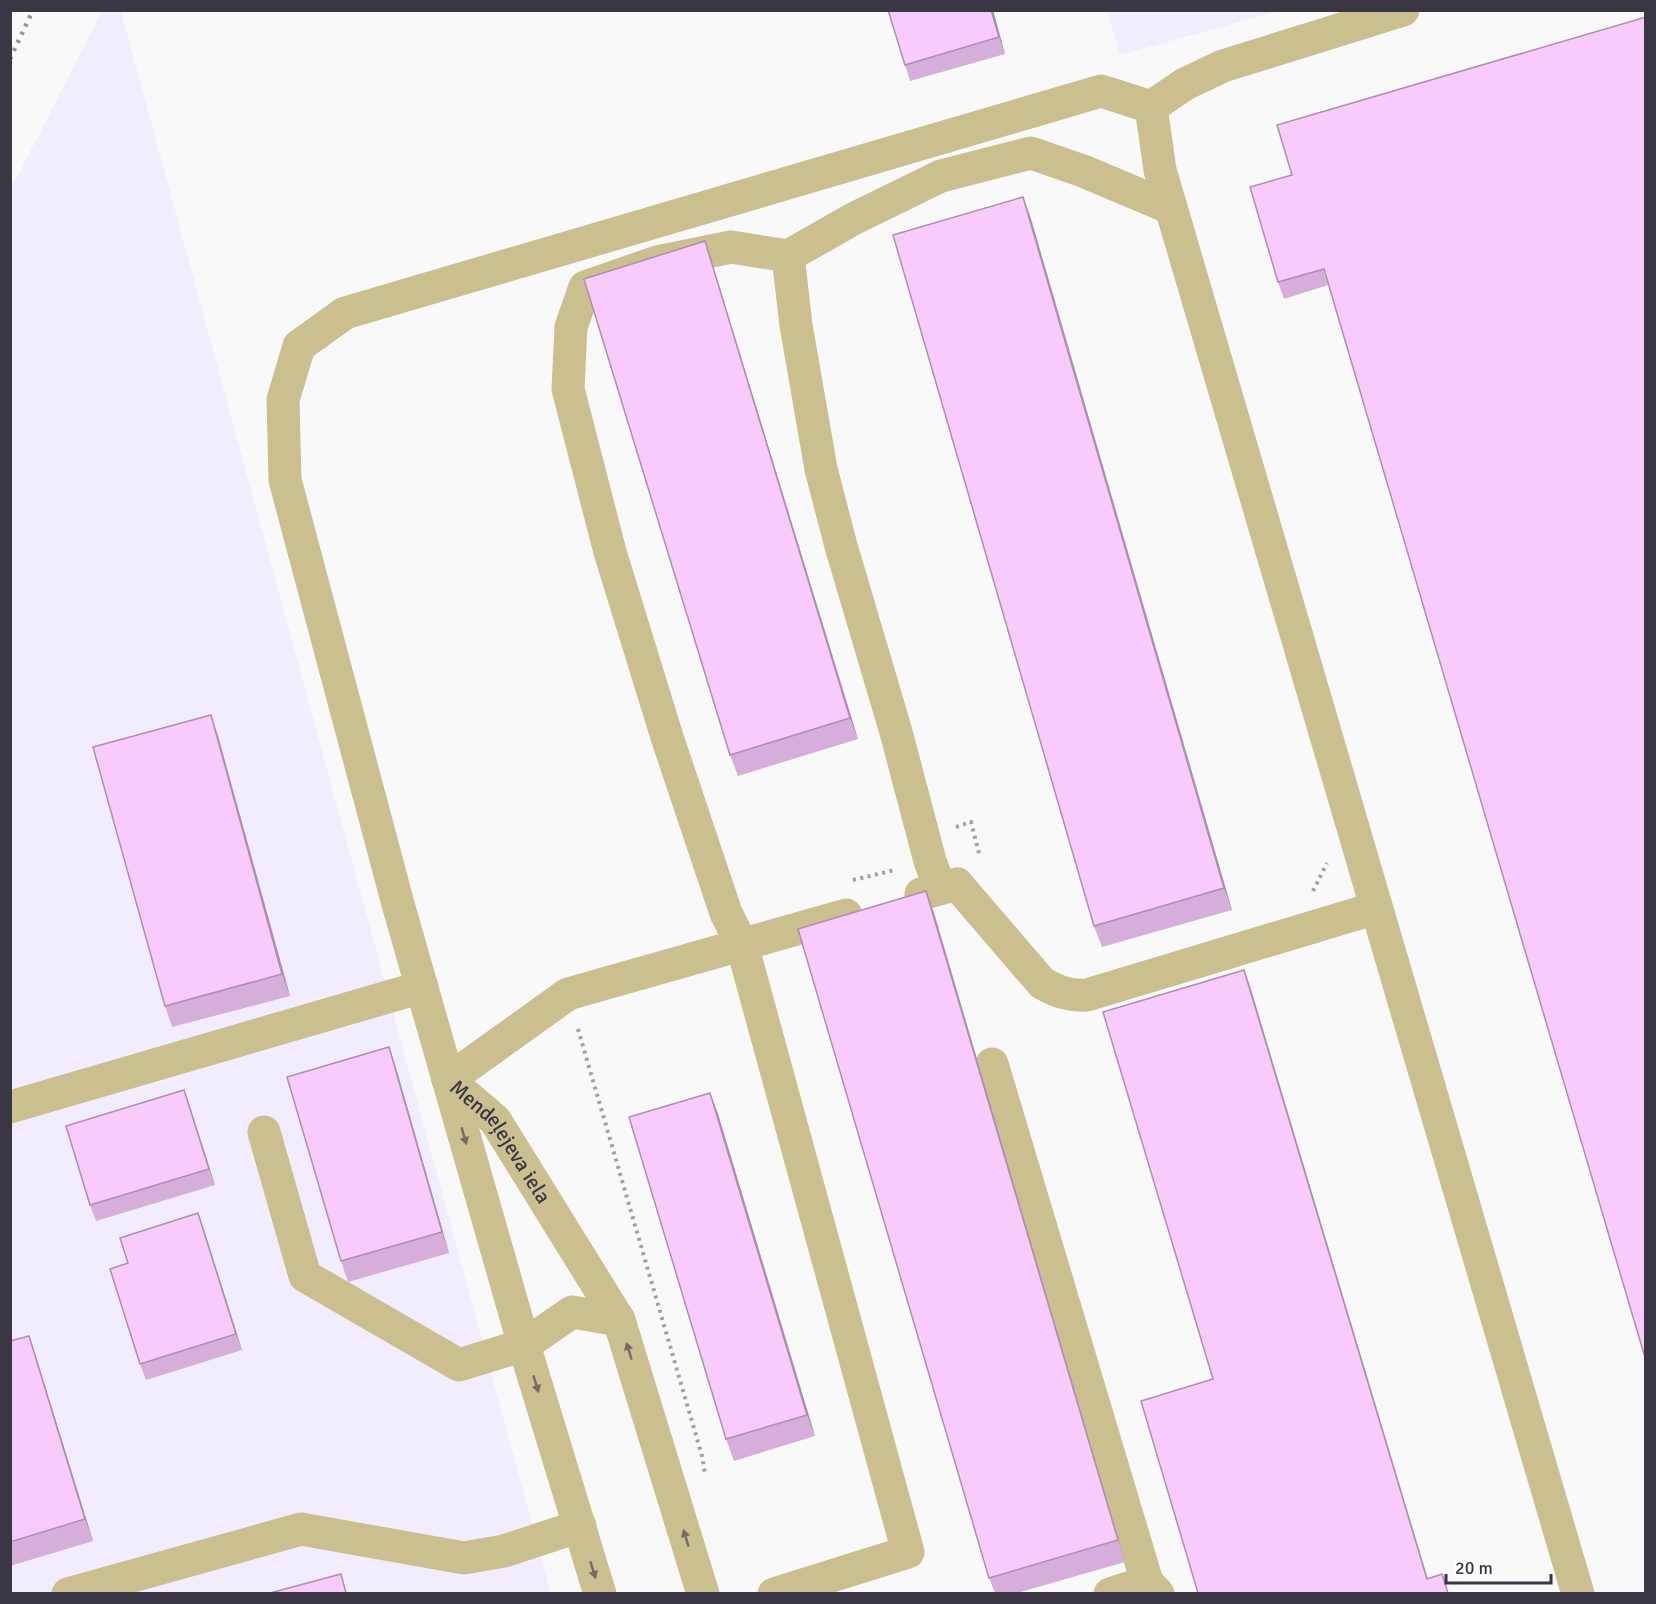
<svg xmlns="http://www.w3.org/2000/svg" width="1656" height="1604" font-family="Signika,sans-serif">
  <rect width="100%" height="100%" fill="#f9f9f9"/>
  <g fill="#f1edfe">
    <path d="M 102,11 L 121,11 L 551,1593 L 11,1593 L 10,191 Z"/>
    <path d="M 1107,11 L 1107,10 L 1278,11 L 1120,55 Z"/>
  </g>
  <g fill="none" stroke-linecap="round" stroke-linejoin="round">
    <g stroke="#a2a0a7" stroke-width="4" stroke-dasharray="3 4.5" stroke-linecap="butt">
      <path d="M 956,827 L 971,822 L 980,857"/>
      <path d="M 853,880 L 895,870"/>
      <path d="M 1313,891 L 1327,863"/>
      <path d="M 578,1029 L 702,1456 L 705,1474"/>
    </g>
    <g stroke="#cbbe8f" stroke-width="33">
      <path d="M 1151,107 L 1160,170 L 1578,1594"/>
      <path d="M 1151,107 L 1185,84 L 1223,66 L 1403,10"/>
      <path d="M 788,256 L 855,218 L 941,176 L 1031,153 L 1083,171 L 1171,208"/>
      <path d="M 921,894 L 957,884 L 1042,983 C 1058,992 1069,996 1087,995 L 1376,908"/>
      <path d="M 992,1064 L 1147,1582 L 1158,1594"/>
      <path d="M 448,1080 L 568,994 L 846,915"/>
      <path id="s1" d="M 448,1080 L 495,1120 L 619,1320 L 703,1594"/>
      <path d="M 10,1107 L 422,987"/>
      <path d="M 264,1132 L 305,1276 L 459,1365 L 524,1345 L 572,1312 L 619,1320"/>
      <path d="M 68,1594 L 301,1529 L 464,1558 L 504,1551 L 580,1526"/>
      <path d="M 600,1594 L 524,1345 L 398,904 L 285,480 L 283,400 L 299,346 L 345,313 L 1101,91 L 1151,107"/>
      <path d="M 774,1594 L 908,1552 L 742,945 L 726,913 L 667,737 L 610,552 L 568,389 L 571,327 L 585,287 L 657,262 L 731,247 L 788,256 L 796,325 L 821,469 L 841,546 L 896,732 L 930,861 L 940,888"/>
      <path d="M 1110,1594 L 1147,1582"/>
    </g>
    <path stroke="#949299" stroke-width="4.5" stroke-dasharray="3 6" stroke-linecap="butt" d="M 10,59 L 33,10"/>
  </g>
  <g fill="#d5afd9">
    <path d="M 888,10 L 993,10 L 1005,54 L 910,81 L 905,65 Z"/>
    <path d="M 1277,125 L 1328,285 L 1284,299 L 1278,282 L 1292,175 Z"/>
    <path d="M 1023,197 L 1031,219 L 1232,910 L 1102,947 L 1094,926 Z"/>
    <path d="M 705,241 L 712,263 L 858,739 L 738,776 L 730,755 Z"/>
    <path d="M 218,736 L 290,996 L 172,1027 L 165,1006 Z"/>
    <path d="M 926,891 L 934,913 L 1125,1562 L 1017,1593 L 995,1593 L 989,1578 Z"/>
    <path d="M 389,1047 L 396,1068 L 449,1253 L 348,1282 L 341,1261 Z"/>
    <path d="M 184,1090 L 215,1185 L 96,1221 L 90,1205 Z"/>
    <path d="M 710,1093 L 718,1114 L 815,1436 L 734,1461 L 726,1439 Z"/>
    <path d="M 204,1230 L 242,1350 L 146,1380 L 140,1364 L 128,1263 Z"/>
    <path d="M 29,1336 L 36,1357 L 93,1541 L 10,1566 L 10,1341 Z"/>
  </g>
  <g fill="#ae8eb0">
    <path d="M 991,10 L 993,10 L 1005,54 L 999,37 Z"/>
    <path d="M 1023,197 L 1031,219 L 1232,910 L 1224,888 Z"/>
    <path d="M 705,241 L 712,263 L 858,739 L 850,718 Z"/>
    <path d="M 211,715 L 218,736 L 290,996 L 282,974 Z"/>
    <path d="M 926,891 L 934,913 L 1125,1562 L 1118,1540 Z"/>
    <path d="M 1244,970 L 1250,986 L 1432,1593 L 1427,1579 Z"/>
    <path d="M 389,1047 L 396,1068 L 449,1253 L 442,1232 Z"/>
    <path d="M 184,1090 L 190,1107 L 215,1185 L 209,1169 Z"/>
    <path d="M 710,1093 L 718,1114 L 815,1436 L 807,1415 Z"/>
    <path d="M 198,1213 L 204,1230 L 242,1350 L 236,1334 Z"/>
    <path d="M 29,1336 L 36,1357 L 93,1541 L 85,1519 Z"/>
  </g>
  <g fill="#f8cbfc" stroke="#ae8eb0" stroke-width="1.5">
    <path d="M 888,10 L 991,10 L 999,37 L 905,65 Z"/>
    <path d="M 1646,17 L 1646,1361 L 1324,269 L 1278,282 L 1250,187 L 1292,175 L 1277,125 Z"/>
    <path d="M 1023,197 L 1224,888 L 1094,926 L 893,235 Z"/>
    <path d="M 705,241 L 850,718 L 730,755 L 584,279 Z"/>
    <path d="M 211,715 L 282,974 L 165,1006 L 93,747 Z"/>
    <path d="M 926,891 L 1118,1540 L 989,1578 L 798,929 Z"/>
    <path d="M 1244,970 L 1427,1579 L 1442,1574 L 1448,1593 L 1198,1593 L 1141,1401 L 1213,1379 L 1103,1012 Z"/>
    <path d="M 389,1047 L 442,1232 L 341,1261 L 287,1077 Z"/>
    <path d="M 184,1090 L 209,1169 L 90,1205 L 66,1126 Z"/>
    <path d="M 710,1093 L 807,1415 L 726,1439 L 629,1117 Z"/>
    <path d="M 198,1213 L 236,1334 L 140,1364 L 110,1269 L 128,1263 L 120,1238 Z"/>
    <path d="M 29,1336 L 85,1519 L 10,1542 L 10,1341 Z"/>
    <path d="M 341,1574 L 346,1593 L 270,1593 Z"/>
  </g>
  <defs><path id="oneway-solid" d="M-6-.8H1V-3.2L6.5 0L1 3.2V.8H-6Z" transform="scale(1.5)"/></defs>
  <g fill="#746c62">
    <use href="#oneway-solid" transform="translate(464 1136) rotate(74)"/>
    <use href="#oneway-solid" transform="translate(629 1351) rotate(-107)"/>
    <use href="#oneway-solid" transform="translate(536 1384) rotate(73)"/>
    <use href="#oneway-solid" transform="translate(686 1538) rotate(-107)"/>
    <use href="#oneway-solid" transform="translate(593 1570) rotate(73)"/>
  </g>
  <g text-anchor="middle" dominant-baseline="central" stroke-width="6" stroke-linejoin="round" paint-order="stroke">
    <g font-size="21" fill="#3a3644" stroke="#fff">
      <text stroke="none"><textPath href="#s1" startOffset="82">Mendeļejeva iela</textPath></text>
    </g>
  </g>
  <rect width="1656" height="1604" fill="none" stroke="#3a3644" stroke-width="24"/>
  <path d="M1446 1574v9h105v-9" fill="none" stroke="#3a3644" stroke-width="3"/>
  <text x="1455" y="1574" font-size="18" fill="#3a3644" stroke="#ffffff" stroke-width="4.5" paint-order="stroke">20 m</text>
</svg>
